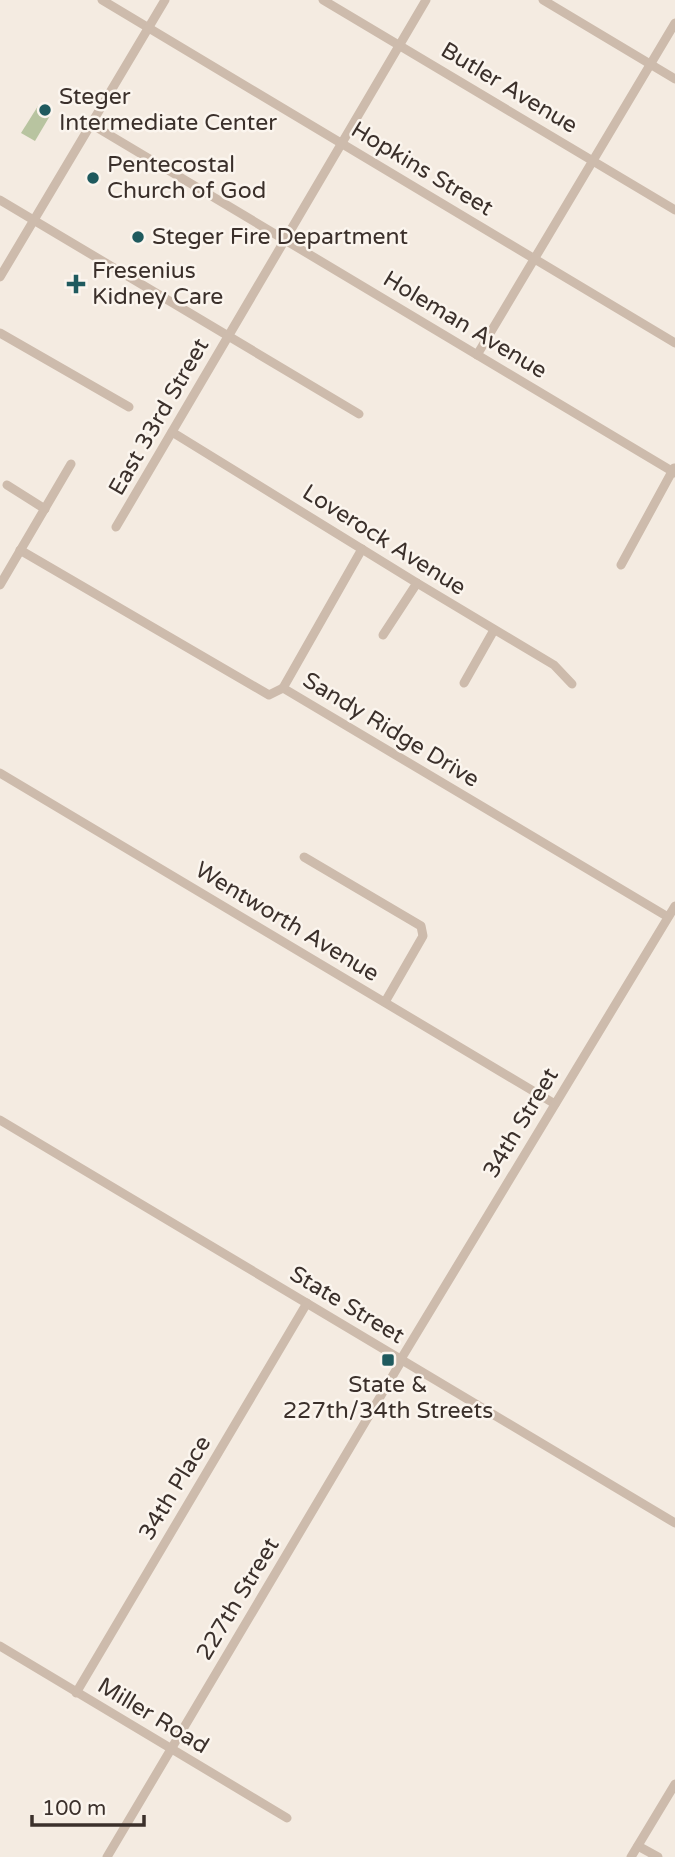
<svg xmlns="http://www.w3.org/2000/svg" width="675" height="1857" font-family="'Varela Round',sans-serif">
  <rect width="100%" height="100%" fill="#f4ebe1"/>
  <path fill="#b8c4a0" d="M 38,106 L 51,114 L 35,141 L 21,133 Z"/>
  <g fill="none" stroke-linecap="round" stroke-linejoin="round">
    <g stroke="#cdbbac" stroke-width="9">
      <path d="M 102,0 L 675,343"/>
      <path d="M 323,0 L 675,210"/>
      <path d="M 543,0 L 675,79"/>
      <path d="M 91,124 L 675,473"/>
      <path d="M 0,200 L 359,414"/>
      <path d="M 0,277 L 165,0"/>
      <path d="M 0,333 L 129,407"/>
      <path d="M 477,355 L 675,23"/>
      <path d="M 172,432 L 417,583 L 554,665 L 572,684"/>
      <path d="M 7,485 L 45,509"/>
      <path d="M 116,527 L 426,0"/>
      <path d="M 20,550 L 269,695 L 283,688 L 668,917"/>
      <path d="M 621,565 L 674,468"/>
      <path d="M 0,585 L 71,464"/>
      <path d="M 383,635 L 417,583"/>
      <path d="M 464,683 L 494,630"/>
      <path d="M 283,688 L 362,549"/>
      <path d="M 0,773 L 555,1104"/>
      <path d="M 304,857 L 421,926 L 423,936 L 385,1002"/>
      <path d="M 0,1120 L 675,1523"/>
      <path d="M 401,1359 L 675,906"/>
      <path d="M 0,1646 L 287,1818"/>
      <path d="M 76,1693 L 307,1303"/>
      <path d="M 638,1846 L 658,1857"/>
      <path d="M 107,1857 L 402,1360"/>
      <path d="M 631,1857 L 675,1784"/>
    </g>
  </g>
  <g fill="#1f5a5e" stroke="#fbf5ee" stroke-width="2.5">
    <circle cx="45" cy="110" r="7"/>
    <circle cx="93" cy="178" r="7"/>
    <circle cx="138" cy="237" r="7"/>
    <path d="M72.5 273.5h7v7h7v7h-7v7h-7v-7h-7v-7h7z"/>
    <rect x="381" y="1353" width="14" height="14" rx="3.5"/>
  </g>
  <g text-anchor="middle" dominant-baseline="central" stroke-width="5" stroke-linejoin="round" paint-order="stroke">
    <g font-size="23" fill="#3b302b" stroke="#fbf5ee">
      <text transform="translate(509 88) rotate(31)">Butler Avenue</text>
      <text transform="translate(422 169) rotate(31)">Hopkins Street</text>
      <text transform="translate(465 325) rotate(31)">Holeman Avenue</text>
      <text transform="translate(159 417) rotate(-60)">East 33rd Street</text>
      <text transform="translate(384 540) rotate(32)">Loverock Avenue</text>
      <text transform="translate(391 730) rotate(31)">Sandy Ridge Drive</text>
      <text transform="translate(287 922) rotate(31)">Wentworth Avenue</text>
      <text transform="translate(521 1123) rotate(-59)">34th Street</text>
      <text transform="translate(347 1305) rotate(31)">State Street</text>
      <text transform="translate(175 1488) rotate(-59)">34th Place</text>
      <text transform="translate(238 1599) rotate(-59)">227th Street</text>
      <text transform="translate(153 1716) rotate(31)">Miller Road</text>
    </g>
    <g font-size="23" fill="#3b302b" stroke="#fbf5ee" text-anchor="start">
      <text x="59" y="97">Steger<tspan x="59" dy="26">Intermediate Center</tspan></text>
      <text x="107" y="165">Pentecostal<tspan x="107" dy="26">Church of God</tspan></text>
      <text x="152" y="237">Steger Fire Department</text>
      <text x="92" y="271">Fresenius<tspan x="92" dy="26">Kidney Care</tspan></text>
      <text x="388" y="1385" text-anchor="middle">State &amp;<tspan x="388" dy="26">227th/34th Streets</tspan></text>
    </g>
  </g>
  <path d="M32 1815v10h112v-10" fill="none" stroke="#3b302b" stroke-width="3.5"/>
  <text x="42" y="1815" font-size="21" fill="#3b302b" stroke="#fbf5ee" stroke-width="5" paint-order="stroke">100 m</text>
</svg>
